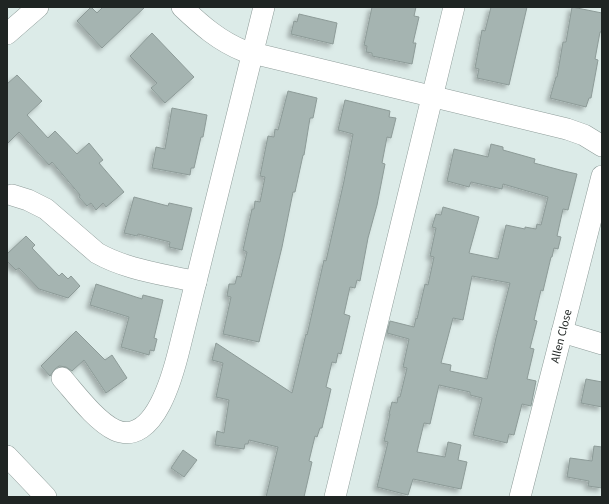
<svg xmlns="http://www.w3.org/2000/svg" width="609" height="504" font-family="'Source Sans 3',sans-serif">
  <defs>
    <filter id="shadow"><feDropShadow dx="-3.5" dy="3.5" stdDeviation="2" flood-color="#0004"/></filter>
  </defs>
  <rect width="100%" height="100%" fill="#dcebe8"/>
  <g fill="#a5b4b1" stroke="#8d9b98" fill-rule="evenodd" filter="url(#shadow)">
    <path d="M 91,7 L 97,13 L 103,7 L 145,7 L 102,48 L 77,21 Z"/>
    <path d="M 372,7 L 416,7 L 414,16 L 419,17 L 413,43 L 416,43 L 412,64 L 372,56 L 372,53 L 366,52 L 367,46 L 364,45 Z"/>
    <path d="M 491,7 L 527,7 L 509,85 L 477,78 L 479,69 L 475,68 L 482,30 L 485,31 Z"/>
    <path d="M 572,7 L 602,13 L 602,32 L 600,32 L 595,59 L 598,60 L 591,98 L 589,98 L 586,107 L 550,98 L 556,77 L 557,77 L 563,42 L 566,42 Z"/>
    <path d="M 299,14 L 337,23 L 333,44 L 291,34 L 294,21 L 297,22 Z"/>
    <path d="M 152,33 L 194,77 L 165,103 L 151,88 L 157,83 L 130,56 Z"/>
    <path d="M 17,75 L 42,101 L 27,115 L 48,138 L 55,131 L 77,154 L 89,143 L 103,160 L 99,163 L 124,192 L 106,207 L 103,203 L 96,210 L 91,203 L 87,206 L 79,197 L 80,195 L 52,162 L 49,165 L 19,132 L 7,144 L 7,84 Z"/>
    <path d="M 288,91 L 317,98 L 313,118 L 310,118 L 304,155 L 303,155 L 295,192 L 293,192 L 282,247 L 259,342 L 223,334 L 231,297 L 227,296 L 229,284 L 235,284 L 237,276 L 241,277 L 247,252 L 243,250 L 252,209 L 254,209 L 255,201 L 260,202 L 265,177 L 260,176 L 268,136 L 274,137 L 275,129 L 278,130 Z"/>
    <path d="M 345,100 L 390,111 L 389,117 L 396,118 L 391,138 L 387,137 L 382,163 L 385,164 L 377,205 L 368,238 L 360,281 L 357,280 L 355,288 L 350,287 L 344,314 L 350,316 L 341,354 L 338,353 L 336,363 L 332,362 L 326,387 L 331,389 L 322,428 L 320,428 L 317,437 L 315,436 L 309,461 L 312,462 L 304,497 L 266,497 L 278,447 L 249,440 L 248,444 L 245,444 L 244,449 L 215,445 L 217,431 L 224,433 L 229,400 L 216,397 L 223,363 L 212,360 L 216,343 L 292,393 L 306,334 L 307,335 L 324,260 L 326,261 L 344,181 L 353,134 L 338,130 Z"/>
    <path d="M 172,108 L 207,115 L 203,137 L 201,137 L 194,168 L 191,168 L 190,175 L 152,168 L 156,147 L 165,149 Z"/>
    <path d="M 491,144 L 503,147 L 503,150 L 535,159 L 534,163 L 564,171 L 577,174 L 568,210 L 563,209 L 557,236 L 561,237 L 558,249 L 554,248 L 552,257 L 551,257 L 543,291 L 541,290 L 534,320 L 537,321 L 530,348 L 534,349 L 527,379 L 536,381 L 531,406 L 522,404 L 514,435 L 509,434 L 507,443 L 473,435 L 482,398 L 470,395 L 470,392 L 439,385 L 430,424 L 424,423 L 417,452 L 445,457 L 448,442 L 461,445 L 458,460 L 467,462 L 461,489 L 413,479 L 408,495 L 377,487 L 388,442 L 384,441 L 390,414 L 389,414 L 392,402 L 397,403 L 398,397 L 400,397 L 407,368 L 403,367 L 409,339 L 387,333 L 390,321 L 414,327 L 416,318 L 417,319 L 425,284 L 428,285 L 434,257 L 430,256 L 436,228 L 432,227 L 436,214 L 441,215 L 443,207 L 479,217 L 469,253 L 498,259 L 506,225 L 525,229 L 525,227 L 536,229 L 537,224 L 541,225 L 548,197 L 503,184 L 502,189 L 471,182 L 469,187 L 447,181 L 454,149 L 488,157 ZM 472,276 L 510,283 L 496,338 L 487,379 L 450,371 L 451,365 L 441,363 L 453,318 L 463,320 Z"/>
    <path d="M 134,197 L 168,206 L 169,203 L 192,208 L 182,250 L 169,247 L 170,242 L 138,234 L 137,236 L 124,233 Z"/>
    <path d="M 26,236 L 35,245 L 32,248 L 59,276 L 62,273 L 68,279 L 71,276 L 80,286 L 68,298 L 39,289 L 19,268 L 16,270 L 7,261 L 7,254 Z"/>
    <path d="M 96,284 L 142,299 L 143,295 L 163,300 L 154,338 L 157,339 L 154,351 L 150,350 L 149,355 L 121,347 L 129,317 L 90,305 Z"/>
    <path d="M 76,331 L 105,360 L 112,355 L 127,378 L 106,393 L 84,360 L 72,371 L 66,367 L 59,366 L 55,369 L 50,376 L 41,366 Z"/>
    <path d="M 586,379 L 602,382 L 602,407 L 581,403 Z"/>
    <path d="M 594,446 L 602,447 L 602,488 L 588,486 L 589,481 L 567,477 L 570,458 L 592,461 Z"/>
    <path d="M 183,450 L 197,460 L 184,477 L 171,468 Z"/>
  </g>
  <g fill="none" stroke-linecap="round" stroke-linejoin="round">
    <defs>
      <g id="minor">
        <path d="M 182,7 C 201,25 219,41 244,51 L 567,129 L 584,135 L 602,146"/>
        <path d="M 7,34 L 38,7"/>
        <path d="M 12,195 L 28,200 L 46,209 L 97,253 C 127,270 163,274 196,282"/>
        <path d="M 562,332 L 602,344"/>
        <path d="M 62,378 C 76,394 96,421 115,430 C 155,448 174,371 180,346 L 264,7"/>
        <path d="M 7,456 L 46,497"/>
        <path d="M 335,497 L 454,7"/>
        <path id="s1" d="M 520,497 L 602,176"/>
      </g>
    </defs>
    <use href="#minor" stroke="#8e9c99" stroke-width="22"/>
    <use href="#minor" stroke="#fff" stroke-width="21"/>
  </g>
  <g text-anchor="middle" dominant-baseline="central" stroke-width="3" stroke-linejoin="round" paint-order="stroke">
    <g font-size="12" fill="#1f2523" stroke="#fff">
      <text stroke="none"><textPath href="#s1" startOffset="166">Allen Close</textPath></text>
    </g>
  </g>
  <rect width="609" height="504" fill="none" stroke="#1f2523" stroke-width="16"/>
</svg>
